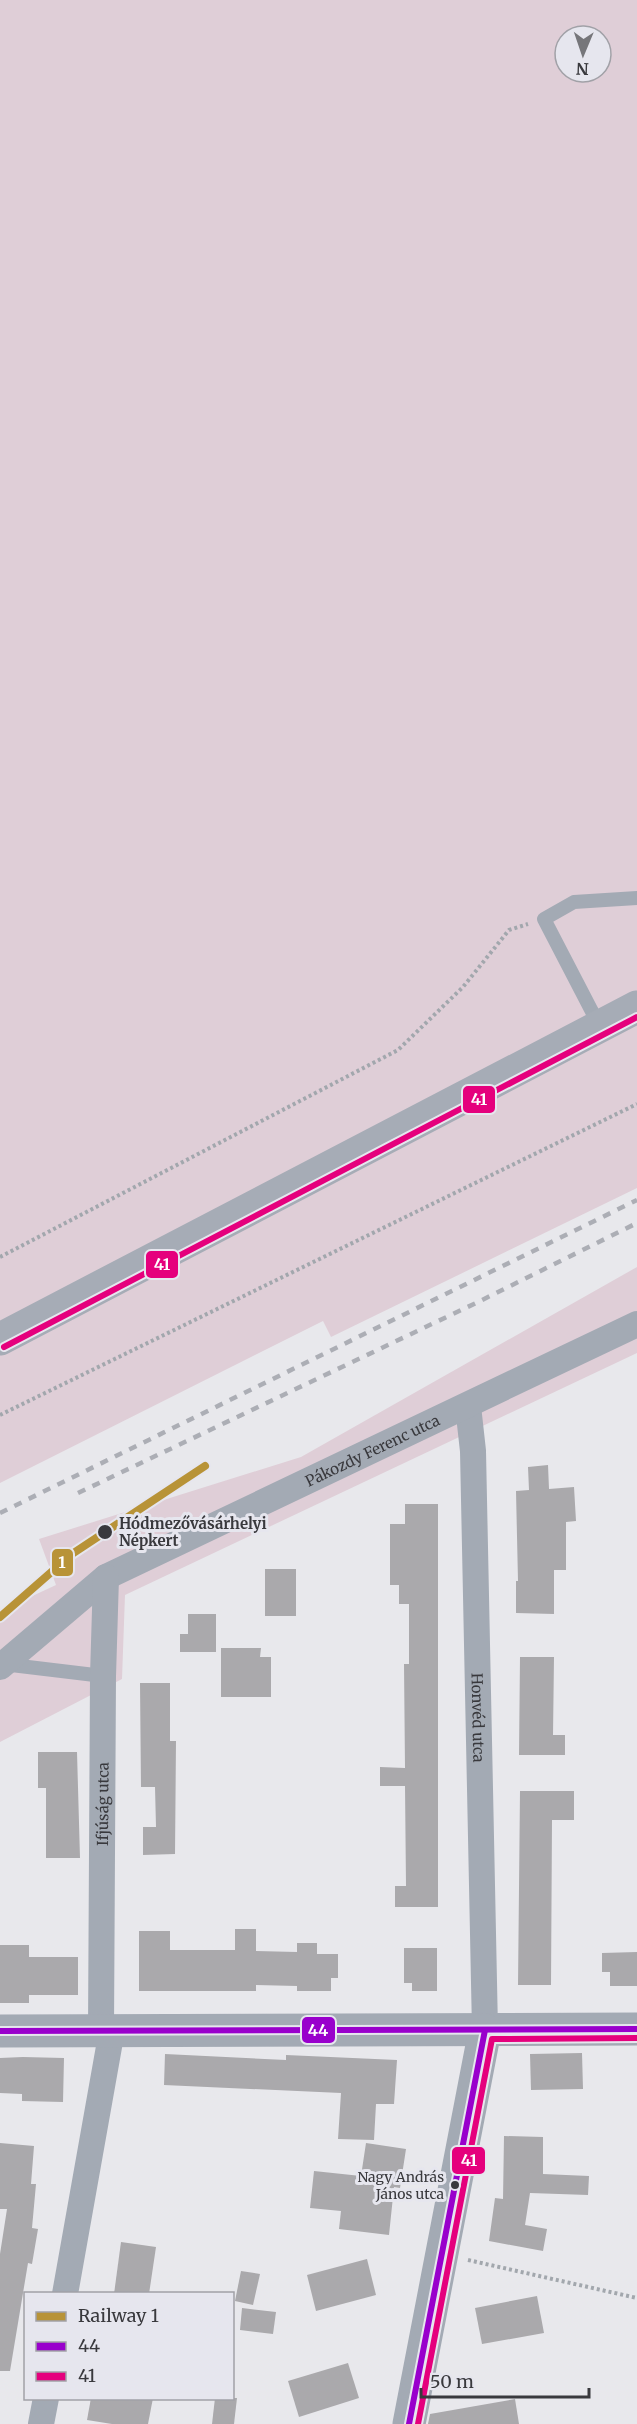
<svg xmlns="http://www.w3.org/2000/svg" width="637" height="2424" font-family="Merriweather,serif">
  <rect width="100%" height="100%" fill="#e8e8ec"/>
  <g fill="#dfced7" fill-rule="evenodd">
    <path d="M 0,0 L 637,0 L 637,1188 L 331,1337 L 323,1321 L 0,1483 ZM 565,36 L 601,36 L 601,72 L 565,72 Z"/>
    <path d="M 637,1267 L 637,1353 L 125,1595 L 122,1679 L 0,1742 L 0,1611 L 56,1585 L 39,1539 L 301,1457 Z"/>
  </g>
  <g fill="#aaa9ac">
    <path d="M 548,1465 L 549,1489 L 574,1487 L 576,1521 L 566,1522 L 566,1570 L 554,1570 L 554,1614 L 516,1613 L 516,1581 L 518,1581 L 516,1491 L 529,1490 L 528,1467 Z"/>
    <path d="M 405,1504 L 438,1504 L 438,1907 L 395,1907 L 395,1886 L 406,1886 L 405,1786 L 380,1786 L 380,1767 L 405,1768 L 404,1664 L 409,1664 L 409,1604 L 399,1604 L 399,1585 L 390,1585 L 390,1524 L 405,1524 Z"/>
    <rect x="265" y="1569" width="31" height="47"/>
    <path d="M 188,1614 L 216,1614 L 216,1652 L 180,1652 L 180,1634 L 188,1634 Z"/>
    <path d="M 221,1648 L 261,1648 L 260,1657 L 271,1657 L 271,1697 L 221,1697 Z"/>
    <path d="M 520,1657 L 554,1657 L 553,1735 L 565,1735 L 565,1755 L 519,1755 Z"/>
    <path d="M 140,1683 L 170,1683 L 170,1741 L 176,1741 L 175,1854 L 143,1855 L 143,1827 L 156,1827 L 155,1787 L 141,1787 Z"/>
    <path d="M 38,1752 L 77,1752 L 80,1858 L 46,1858 L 46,1788 L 38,1788 Z"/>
    <path d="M 520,1791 L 574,1791 L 574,1820 L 552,1820 L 551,1985 L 518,1985 Z"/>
    <path d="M 235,1929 L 256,1929 L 256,1951 L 297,1952 L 297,1943 L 317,1943 L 317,1954 L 338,1954 L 338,1978 L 331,1978 L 331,1991 L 297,1991 L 297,1986 L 256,1985 L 256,1991 L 139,1991 L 139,1931 L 170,1931 L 170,1950 L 235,1950 Z"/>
    <path d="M 0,1945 L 29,1945 L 29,1957 L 78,1957 L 78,1995 L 29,1995 L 29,2003 L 0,2003 Z"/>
    <path d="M 404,1948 L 437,1948 L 437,1991 L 412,1991 L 412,1983 L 404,1983 Z"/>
    <path d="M 637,1952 L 637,1986 L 610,1986 L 610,1972 L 602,1972 L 602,1953 Z"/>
    <path d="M 582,2053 L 583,2089 L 531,2090 L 530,2054 Z"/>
    <path d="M 165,2054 L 286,2060 L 286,2055 L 397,2060 L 394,2104 L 376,2104 L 374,2140 L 338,2139 L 341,2093 L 164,2085 Z"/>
    <path d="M 23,2057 L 64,2058 L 63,2102 L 22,2101 L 22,2094 L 0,2093 L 0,2058 Z"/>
    <path d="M 504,2136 L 543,2137 L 543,2174 L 589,2176 L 588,2195 L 530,2193 L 525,2225 L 547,2229 L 543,2251 L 489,2241 L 495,2198 L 503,2199 Z"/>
    <path d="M 0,2143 L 34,2146 L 31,2184 L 36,2184 L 32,2228 L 38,2229 L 32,2264 L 28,2263 L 10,2371 L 0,2371 L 0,2254 L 7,2209 L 0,2209 Z"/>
    <path d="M 366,2143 L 406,2149 L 400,2188 L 394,2187 L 389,2235 L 339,2229 L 341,2211 L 310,2208 L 314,2171 L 361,2176 Z"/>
    <path d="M 121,2242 L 156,2247 L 149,2294 L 114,2294 Z"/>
    <path d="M 367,2259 L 376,2295 L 316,2311 L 307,2275 Z"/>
    <path d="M 241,2271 L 260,2274 L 253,2305 L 235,2301 Z"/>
    <path d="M 537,2296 L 544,2333 L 482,2344 L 475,2308 Z"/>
    <path d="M 242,2308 L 276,2312 L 273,2334 L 240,2330 Z"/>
    <path d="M 348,2363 L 359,2398 L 299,2417 L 288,2381 Z"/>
    <path d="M 91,2398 L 153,2398 L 148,2424 L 112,2424 L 87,2420 Z"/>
    <path d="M 215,2398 L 237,2398 L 234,2424 L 212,2424 Z"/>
    <path d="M 515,2399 L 519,2424 L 428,2424 L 430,2414 Z"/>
  </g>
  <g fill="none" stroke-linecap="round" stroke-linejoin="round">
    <g stroke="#a2a7ad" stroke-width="4" stroke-dasharray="3 3" stroke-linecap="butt">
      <path d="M 0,1257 L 398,1050 L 463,987 L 509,930 L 528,924"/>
      <path d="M 0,1415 L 637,1104"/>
      <path d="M 468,2260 L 637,2298"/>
    </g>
    <g stroke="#a3aab4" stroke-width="14">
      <path d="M 599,1025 L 544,919 L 574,902 L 637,898"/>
      <path d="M 3,1664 L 103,1676"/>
    </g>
    <g stroke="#a3aab4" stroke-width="26">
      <path id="s1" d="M 468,1406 L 473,1451 L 485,2030"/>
      <path id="s2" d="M 0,1667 L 106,1577 L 637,1324"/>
      <path id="s3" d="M 101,2030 L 103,1676 L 106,1577"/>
      <path d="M 65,2294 L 112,2030"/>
      <path d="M 41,2424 L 46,2398"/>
    </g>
    <g stroke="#a3aab4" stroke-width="33">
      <path d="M 0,2031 L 637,2029"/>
      <path d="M 409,2424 L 485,2030"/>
    </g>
    <path stroke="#a6acb6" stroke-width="33" d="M 0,1339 L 637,1007"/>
    <g stroke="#acaeb5" stroke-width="4.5" stroke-dasharray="8 8" stroke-linecap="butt">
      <path d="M 78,1493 L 478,1302 L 637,1223"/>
      <path d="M 0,1513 L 637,1200"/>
    </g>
    <defs>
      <g id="bus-1">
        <path d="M 0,2031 L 637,2029"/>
        <path d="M 409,2424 L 485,2030"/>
      </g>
      <g id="bus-2">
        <path d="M 4,1347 L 637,1017"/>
        <path d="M 418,2424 L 492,2039 L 637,2038"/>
      </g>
    </defs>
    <use href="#bus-1" stroke="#e6e6ee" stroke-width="10"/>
    <use href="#bus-2" stroke="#e6e6ee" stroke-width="10"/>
    <use href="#bus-1" stroke="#90c" stroke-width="6"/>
    <use href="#bus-2" stroke="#e5007d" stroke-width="6"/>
    <defs>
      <path id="rail-1" d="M 0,1617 L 72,1554 L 205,1466"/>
    </defs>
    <use href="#rail-1" stroke="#e6e6ee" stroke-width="12"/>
    <use href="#rail-1" stroke="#b89337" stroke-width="8"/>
  </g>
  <g fill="#39393d" stroke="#e6e6ee" stroke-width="2">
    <circle cx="105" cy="1532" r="8"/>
    <circle cx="455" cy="2185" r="5"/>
  </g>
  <g text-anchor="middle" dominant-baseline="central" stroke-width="6" stroke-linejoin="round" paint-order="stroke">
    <g font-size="14" fill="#39393d" stroke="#e6e6ee" text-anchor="end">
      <text x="444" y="2177">Nagy András<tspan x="444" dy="17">János utca</tspan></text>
    </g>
    <g font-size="15" fill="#39393d" stroke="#e6e6ee">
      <text stroke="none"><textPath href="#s2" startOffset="434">Pákozdy Ferenc utca</textPath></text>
      <text stroke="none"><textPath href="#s1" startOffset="312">Honvéd utca</textPath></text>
      <text stroke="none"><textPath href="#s3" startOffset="226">Ifjúság utca</textPath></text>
    </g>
    <g font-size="15" font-weight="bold" fill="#39393d" stroke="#e6e6ee" text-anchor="start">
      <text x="119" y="1523">Hódmezővásárhelyi<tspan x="119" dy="17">Népkert</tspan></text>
    </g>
  </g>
  <g stroke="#e6e6ee" stroke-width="2">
    <rect x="462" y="1085" width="34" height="29" rx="6" fill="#e5007d"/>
    <rect x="145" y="1250" width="34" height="29" rx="6" fill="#e5007d"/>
    <rect x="51" y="1548" width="23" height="29" rx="6" fill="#b89337"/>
    <rect x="301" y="2016" width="35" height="28" rx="6" fill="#90c"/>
    <rect x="451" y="2146" width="35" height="29" rx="6" fill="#e5007d"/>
  </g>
  <g font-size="16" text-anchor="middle" font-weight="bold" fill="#fff">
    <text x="479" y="1105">41</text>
    <text x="162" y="1270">41</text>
    <text x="62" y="1568">1</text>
    <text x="318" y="2036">44</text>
    <text x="469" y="2166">41</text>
  </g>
  <rect x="24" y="2292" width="210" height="108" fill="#e6e6ee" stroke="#a1a1a7" stroke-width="1.5"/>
  <rect x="36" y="2312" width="30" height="9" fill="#b89337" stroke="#a1a1a7" stroke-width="1.5"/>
  <text x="78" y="2322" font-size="18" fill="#39393d">Railway 1</text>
  <rect x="36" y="2342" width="30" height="9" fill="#9900cc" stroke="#a1a1a7" stroke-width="1.5"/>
  <text x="78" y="2352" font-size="18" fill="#39393d">44</text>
  <rect x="36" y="2372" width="30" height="9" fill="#e5007d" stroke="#a1a1a7" stroke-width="1.5"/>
  <text x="78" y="2382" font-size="18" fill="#39393d">41</text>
  <g transform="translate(583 54) rotate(182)"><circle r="28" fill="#e6e6ee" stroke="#a1a1a7" stroke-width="1.5"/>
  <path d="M0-4.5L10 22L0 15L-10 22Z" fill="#76767a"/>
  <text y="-9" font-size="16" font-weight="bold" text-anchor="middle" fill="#39393d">N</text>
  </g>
  <path d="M421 2388v9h168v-9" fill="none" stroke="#39393d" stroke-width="3"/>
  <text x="430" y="2388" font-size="18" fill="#39393d" stroke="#e6e6ee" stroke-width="4.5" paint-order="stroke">50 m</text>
</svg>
